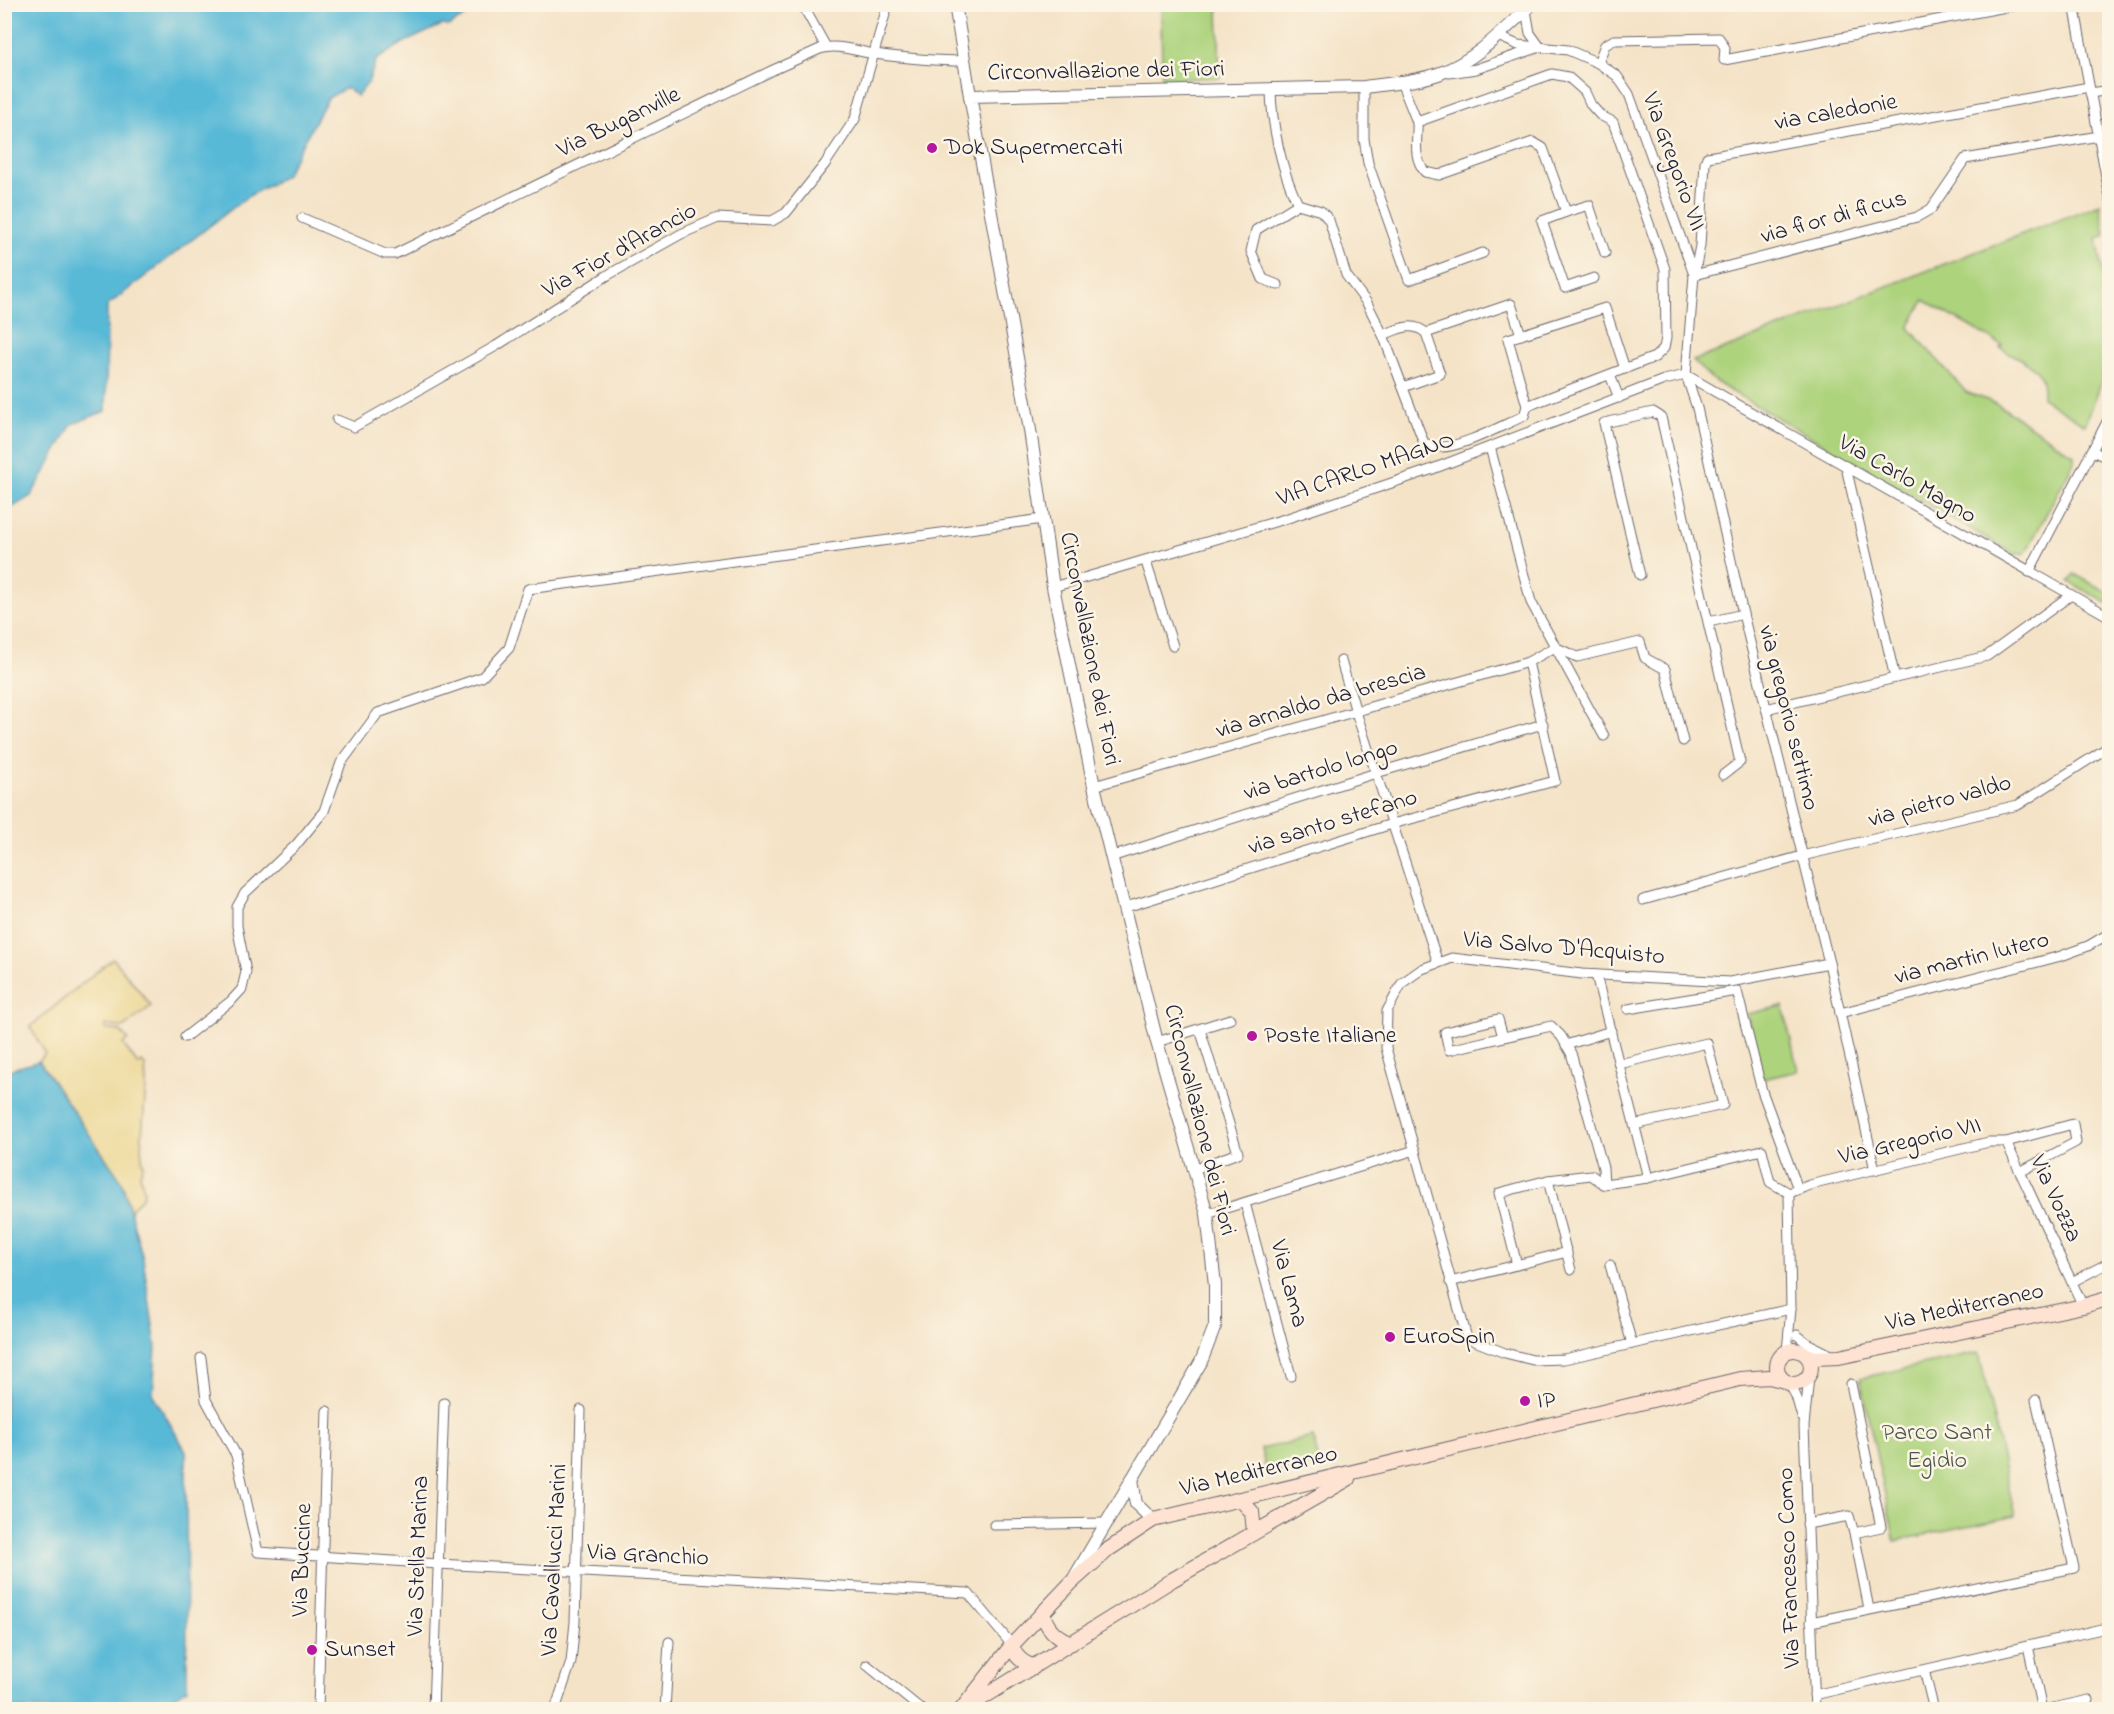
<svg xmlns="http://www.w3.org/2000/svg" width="2114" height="1714" font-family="'Indie Flower',sans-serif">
  <rect width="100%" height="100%" fill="#fcf5e5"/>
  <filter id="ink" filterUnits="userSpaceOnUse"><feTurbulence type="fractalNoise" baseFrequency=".0167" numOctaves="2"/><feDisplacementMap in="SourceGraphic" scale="12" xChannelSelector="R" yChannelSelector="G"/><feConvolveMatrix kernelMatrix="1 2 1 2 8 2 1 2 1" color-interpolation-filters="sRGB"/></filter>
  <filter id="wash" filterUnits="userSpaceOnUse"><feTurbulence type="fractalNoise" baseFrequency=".008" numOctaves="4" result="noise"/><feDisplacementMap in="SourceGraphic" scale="24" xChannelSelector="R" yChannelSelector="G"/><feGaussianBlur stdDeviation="1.35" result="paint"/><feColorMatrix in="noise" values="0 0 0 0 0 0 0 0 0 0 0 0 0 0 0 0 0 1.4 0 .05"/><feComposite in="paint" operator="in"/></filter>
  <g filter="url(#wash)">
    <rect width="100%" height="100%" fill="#f4e3c7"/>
    <g fill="#add37d" stroke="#687a5c" stroke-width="1.5">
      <path d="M 1161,5 L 1218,5 L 1220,78 L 1162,79 Z"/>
      <path d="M 2100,204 L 2105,236 L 2097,238 C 2103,274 2112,312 2108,349 C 2105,376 2095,400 2085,425 L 2042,398 C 2048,367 2023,361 2000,348 L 2002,345 L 1924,300 L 1909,328 L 1966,392 L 1997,404 L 2074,455 L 2074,462 L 2026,552 L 2023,555 L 2018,553 L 2016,555 L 1724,387 L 1713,380 L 1693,361 Z"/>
      <path d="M 2074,574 L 2109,593 L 2109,604 L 2069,582 Z"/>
      <path d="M 1783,1006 L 1798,1071 L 1763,1079 L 1747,1014 Z"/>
      <path d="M 1979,1353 L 2015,1516 L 1895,1541 L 1860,1378 Z"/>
      <path d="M 1313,1437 L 1319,1463 L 1267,1475 L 1261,1449 Z"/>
    </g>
    <path fill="#eeda9e" stroke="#887e6c" stroke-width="1.5" d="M 113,958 L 151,1006 L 123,1028 L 106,1025 L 105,1029 L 120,1031 L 128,1039 L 123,1044 L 138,1065 L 142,1062 L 145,1065 L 146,1085 L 141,1148 L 143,1166 L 140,1174 L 144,1191 L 142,1198 L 130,1210 L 122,1182 L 39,1061 L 45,1053 L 30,1027 Z"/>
    <g fill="#59b9d7" stroke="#3e6e89" stroke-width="1.5">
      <path d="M 5,4 L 501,5 L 497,9 L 478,8 L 449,26 L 442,25 L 403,43 L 376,60 L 368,83 L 357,96 L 346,88 L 328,98 L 285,176 L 247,197 L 107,306 L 106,411 L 72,424 L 31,496 L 5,512 Z"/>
      <path d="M 39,1061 L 122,1182 L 143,1259 L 156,1346 L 153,1395 L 186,1451 L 187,1688 L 160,1707 L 159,1709 L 5,1709 L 5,1071 Z"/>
    </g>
  </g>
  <g filter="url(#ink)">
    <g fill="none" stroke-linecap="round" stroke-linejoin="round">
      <defs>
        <g id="minor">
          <path d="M 802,4 L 826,47"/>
          <path d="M 2074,4 L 2110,198"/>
          <path d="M 1498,36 L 1518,45 L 1568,50 L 1598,63 L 1617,76 L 1629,94 L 1693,272"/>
          <path d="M 1598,63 L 1605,45 L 1614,40 L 1719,38 L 1725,48 L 1724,60 L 2022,4"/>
          <path d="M 1449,73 L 1476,69 L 1540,47 L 1530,33 L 1526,10"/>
          <path d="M 1364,87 L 1364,139 L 1368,163 L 1409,280 L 1483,253"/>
          <path d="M 1271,88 C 1271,123 1282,173 1298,204 L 1321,211 L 1329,220 L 1346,275 L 1367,303 L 1383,335 L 1424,443 C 1428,444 1433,447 1438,447 C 1459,449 1503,425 1524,416 L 1527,406 L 1655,357 L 1664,348 L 1666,338 L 1665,269 L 1613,122 L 1600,115 L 1591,105 L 1585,92 L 1568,77 L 1552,74 L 1417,122 L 1401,82"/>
          <path d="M 2090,93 L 2110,90"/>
          <path d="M 1417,122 C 1418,141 1412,156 1425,172 L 1439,175 L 1533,142 L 1543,148 L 1566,212 L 1589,205 L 1605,253"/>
          <path d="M 1566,212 L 1542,221 L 1565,288 L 1594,278"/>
          <path d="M 302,218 L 385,254 L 395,254 L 773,70 L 820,49 C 837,43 858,52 875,54 C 904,58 935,61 964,61"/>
          <path d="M 1694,275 L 1917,217 L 1931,209 L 1965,159 L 2099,136"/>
          <path d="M 1278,285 L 1263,279 L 1251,251 L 1256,230 L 1298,204"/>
          <path d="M 1383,335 C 1399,329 1412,321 1426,333"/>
          <path d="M 1610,375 L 1619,398"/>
          <path d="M 1403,387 L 1440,374 L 1426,333 L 1511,304 L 1521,335"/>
          <path d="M 1527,406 L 1508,339 L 1605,308 L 1625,369"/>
          <path d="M 337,420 L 354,427 L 496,346 L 608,275 L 681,234 L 718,218 L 772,221 L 786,213 L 825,164 L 855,119 L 888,4"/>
          <path d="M 1490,447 L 1531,602 L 1604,736"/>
          <path d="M 2092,451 L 2110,459"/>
          <path d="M 1846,467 L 1895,678"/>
          <path d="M 1146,562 L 1173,646"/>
          <path d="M 2029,572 L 2110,416"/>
          <path d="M 1640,575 L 1604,423 L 1653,412 L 1661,417 L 1740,762 L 1723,775"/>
          <path d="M 1053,587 L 1288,518 L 1430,470 L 1664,380 L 1686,375 L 2110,617"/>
          <path d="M 1709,622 L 1743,614"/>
          <path d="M 1341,661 L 1356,712 L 1438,963"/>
          <path d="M 1766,709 L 1987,656 L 2071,595"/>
          <path d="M 1094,786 L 1528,662 L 1555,647 L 1577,657 L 1640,642 L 1645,658 L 1665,669 L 1683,741"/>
          <path d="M 1111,857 L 1376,773 L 1543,724"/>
          <path d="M 1643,900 L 1802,856 L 2018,805 L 2110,746"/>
          <path d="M 1123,908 L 1392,824 L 1555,781 L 1528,662"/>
          <path d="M 1596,975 L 1648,1178"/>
          <path d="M 1628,1009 L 1737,991 L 1762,1091 L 1798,1189"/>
          <path d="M 1840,1013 L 2061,956 L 2088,946 L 2110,933"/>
          <path d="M 185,1037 L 231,1001 L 242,989 L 246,972 L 237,926 L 237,907 L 245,893 L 296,845 L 324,811 L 341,763 L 378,713 L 482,677 L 509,648 L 528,589 L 1043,519"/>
          <path d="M 1503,1037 L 1498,1019 L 1445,1032 L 1449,1050 L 1551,1026 L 1561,1036 L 1571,1053 L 1603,1168 L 1604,1184"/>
          <path d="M 1157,1042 L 1230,1019"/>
          <path d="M 1566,1045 L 1611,1031"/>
          <path d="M 1619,1064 L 1707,1043 L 1723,1105 L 1634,1125"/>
          <path d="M 2006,1142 L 2083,1306"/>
          <path d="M 1194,1169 L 1238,1153 L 1200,1029"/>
          <path d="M 1875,1170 L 1829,963 L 1743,614 L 1697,408 L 1686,375 L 1694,275 L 1700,246 L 1705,163 L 1707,157 L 1714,156 L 2089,87"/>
          <path d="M 1548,1180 L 1591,1175 L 1604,1184"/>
          <path d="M 1604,1184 L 1648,1178 L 1762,1150 L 1770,1182 L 1789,1193"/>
          <path d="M 1245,1203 L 1291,1376"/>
          <path d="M 1207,1214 L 1415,1150"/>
          <path d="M 1517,1265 L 1499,1193 L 1548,1180 L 1571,1270"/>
          <path d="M 1610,1265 L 1632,1344"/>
          <path d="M 1450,1282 L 1567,1252"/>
          <path d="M 2072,1282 L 2110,1262"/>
          <path d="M 1791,1309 L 1564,1359 L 1533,1360 L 1505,1353 L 1467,1338 L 1386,1048 L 1387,1011 L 1402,983 L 1422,969 L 1452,958 L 1582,974 L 1730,982 L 1829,963"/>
          <path d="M 1797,1335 L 1807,1343 L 1831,1355"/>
          <path d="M 1787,1351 L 1791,1309 L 1789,1193 L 1810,1185 L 1989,1142 L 2006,1142 L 2073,1124 L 2076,1142 L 2020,1172"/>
          <path d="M 201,1358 L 206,1400 L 236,1455 L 258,1552 L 438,1564 L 968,1593 L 1012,1645"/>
          <path d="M 1809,1377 L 1804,1426 L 1815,1710"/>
          <path d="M 1789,1383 L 1796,1396 L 1802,1417"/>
          <path d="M 1851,1384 L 1881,1527 L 1854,1533 L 1869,1609"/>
          <path d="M 1807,1524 L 1849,1516 L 1854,1533"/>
          <path d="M 994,1525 L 1106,1523"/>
          <path d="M 1811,1622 L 2074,1568 L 2036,1400"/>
          <path d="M 2028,1646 L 2042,1710"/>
          <path d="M 867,1665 L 922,1710"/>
          <path d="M 1924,1670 L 1934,1710"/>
          <path d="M 1814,1695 L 2110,1627"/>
          <path d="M 318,1710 L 327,1411"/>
          <path d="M 433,1710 L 444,1403"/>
          <path d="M 555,1710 L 571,1662 L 575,1622 L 581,1410"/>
          <path d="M 665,1710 L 669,1642"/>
          <path d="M 2044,1710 L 2089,1700"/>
        </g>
        <g id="tertiary">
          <path d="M 955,4 L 970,96"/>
          <path d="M 1132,1479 L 1136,1504 L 1153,1520"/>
          <path d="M 1074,1578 L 1201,1362 L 1215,1326 L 1215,1285 L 1207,1214 L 1157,1042 L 1094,786 L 1053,587 L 1030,430 L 970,96 L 1364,87 C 1388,84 1414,82 1438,74 C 1475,61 1503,31 1532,4"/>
        </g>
        <g id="secondary">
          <circle cx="1794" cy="1367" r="17"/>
          <path d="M 1807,1355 L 1814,1358 L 1839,1357 L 2083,1306 L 2110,1298"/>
          <path d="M 1240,1499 L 1252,1512 L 1254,1532"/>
          <path d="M 1043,1612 C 1046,1629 1057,1638 1072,1643"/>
          <path d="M 1012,1645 C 1015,1657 1022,1662 1034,1667"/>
          <path d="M 968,1707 L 1172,1580 L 1348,1479"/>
          <path d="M 961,1710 L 1012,1645 L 1072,1582 L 1109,1549 L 1153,1520 L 1740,1379 L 1769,1377 L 1785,1381"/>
        </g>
      </defs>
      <use href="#minor" stroke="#6c666c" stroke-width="11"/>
      <use href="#tertiary" stroke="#6c666c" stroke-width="14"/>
      <use href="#secondary" stroke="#6c666c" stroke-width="16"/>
      <use href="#minor" stroke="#fff" stroke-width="9"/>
      <use href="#tertiary" stroke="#fff" stroke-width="12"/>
      <use href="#secondary" stroke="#fee3d2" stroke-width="14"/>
    </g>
  </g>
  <g fill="#b5179e" stroke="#fcf5e5" stroke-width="2">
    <circle cx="932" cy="148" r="6"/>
    <circle cx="1252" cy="1036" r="6"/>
    <circle cx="1390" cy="1337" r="6"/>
    <circle cx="1525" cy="1401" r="6"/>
    <circle cx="312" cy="1650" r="6"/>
  </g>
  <g text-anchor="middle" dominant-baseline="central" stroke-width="5" stroke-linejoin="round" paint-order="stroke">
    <g font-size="24" fill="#22223b" stroke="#fcf5e5">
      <text transform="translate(1106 72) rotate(-1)">Circonvallazione dei Fiori</text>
      <text transform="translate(1836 113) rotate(-10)">via caledonie</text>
      <text transform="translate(619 123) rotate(-26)">Via Buganville</text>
      <text transform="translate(1673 162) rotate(70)">Via Gregorio VII</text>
      <text transform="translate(1834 218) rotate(-15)">via fior di ficus</text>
      <text transform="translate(620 251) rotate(-29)">Via Fior d'Arancio</text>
      <text transform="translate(1366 470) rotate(-19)">VIA CARLO MAGNO</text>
      <text transform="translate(1907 480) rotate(30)">Via Carlo Magno</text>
      <text transform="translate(1089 649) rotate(79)">Circonvallazione dei Fiori</text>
      <text transform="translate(1321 702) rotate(-16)">via arnaldo da brescia</text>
      <text transform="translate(1788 718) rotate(76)">via gregorio settimo</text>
      <text transform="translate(1321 771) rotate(-17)">via bartolo longo</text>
      <text transform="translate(1940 802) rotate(-15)">via pietro valdo</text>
      <text transform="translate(1333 823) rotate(-17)">via santo stefano</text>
      <text transform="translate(1564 949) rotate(5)">Via Salvo D'Acquisto</text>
      <text transform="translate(1972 959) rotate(-14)">via martin lutero</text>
      <text transform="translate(1199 1120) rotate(76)">Circonvallazione dei Fiori</text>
      <text transform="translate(1910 1142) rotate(-13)">Via Gregorio VII</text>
      <text transform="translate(2055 1199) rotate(65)">Via Vozza</text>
      <text transform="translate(1288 1284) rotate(75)">Via Lama</text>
      <text transform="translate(1965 1308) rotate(-12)">Via Mediterraneo</text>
      <text transform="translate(1259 1472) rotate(-13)">Via Mediterraneo</text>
      <text transform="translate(419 1556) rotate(-88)">Via Stella Marina</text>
      <text transform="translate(648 1556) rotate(3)">Via Granchio</text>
      <text transform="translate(303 1560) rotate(-88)">Via Buccine</text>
      <text transform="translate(555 1560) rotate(-87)">Via Cavallucci Marini</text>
      <text transform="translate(1790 1568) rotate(-92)">Via Francesco Como</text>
    </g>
    <g font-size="24" fill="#22223b" stroke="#fcf5e5" text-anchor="start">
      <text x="944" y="148">Dok Supermercati</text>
      <text x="1264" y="1036">Poste Italiane</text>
      <text x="1402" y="1337">EuroSpin</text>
      <text x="1537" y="1401">IP</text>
      <text x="324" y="1650">Sunset</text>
    </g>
    <g font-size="24" fill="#4c574f" stroke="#fcf5e5">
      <text x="1937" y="1433">Parco Sant<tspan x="1937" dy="28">Egidio</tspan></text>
    </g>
  </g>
  <rect width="2114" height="1714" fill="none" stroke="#fcf5e5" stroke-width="24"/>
</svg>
